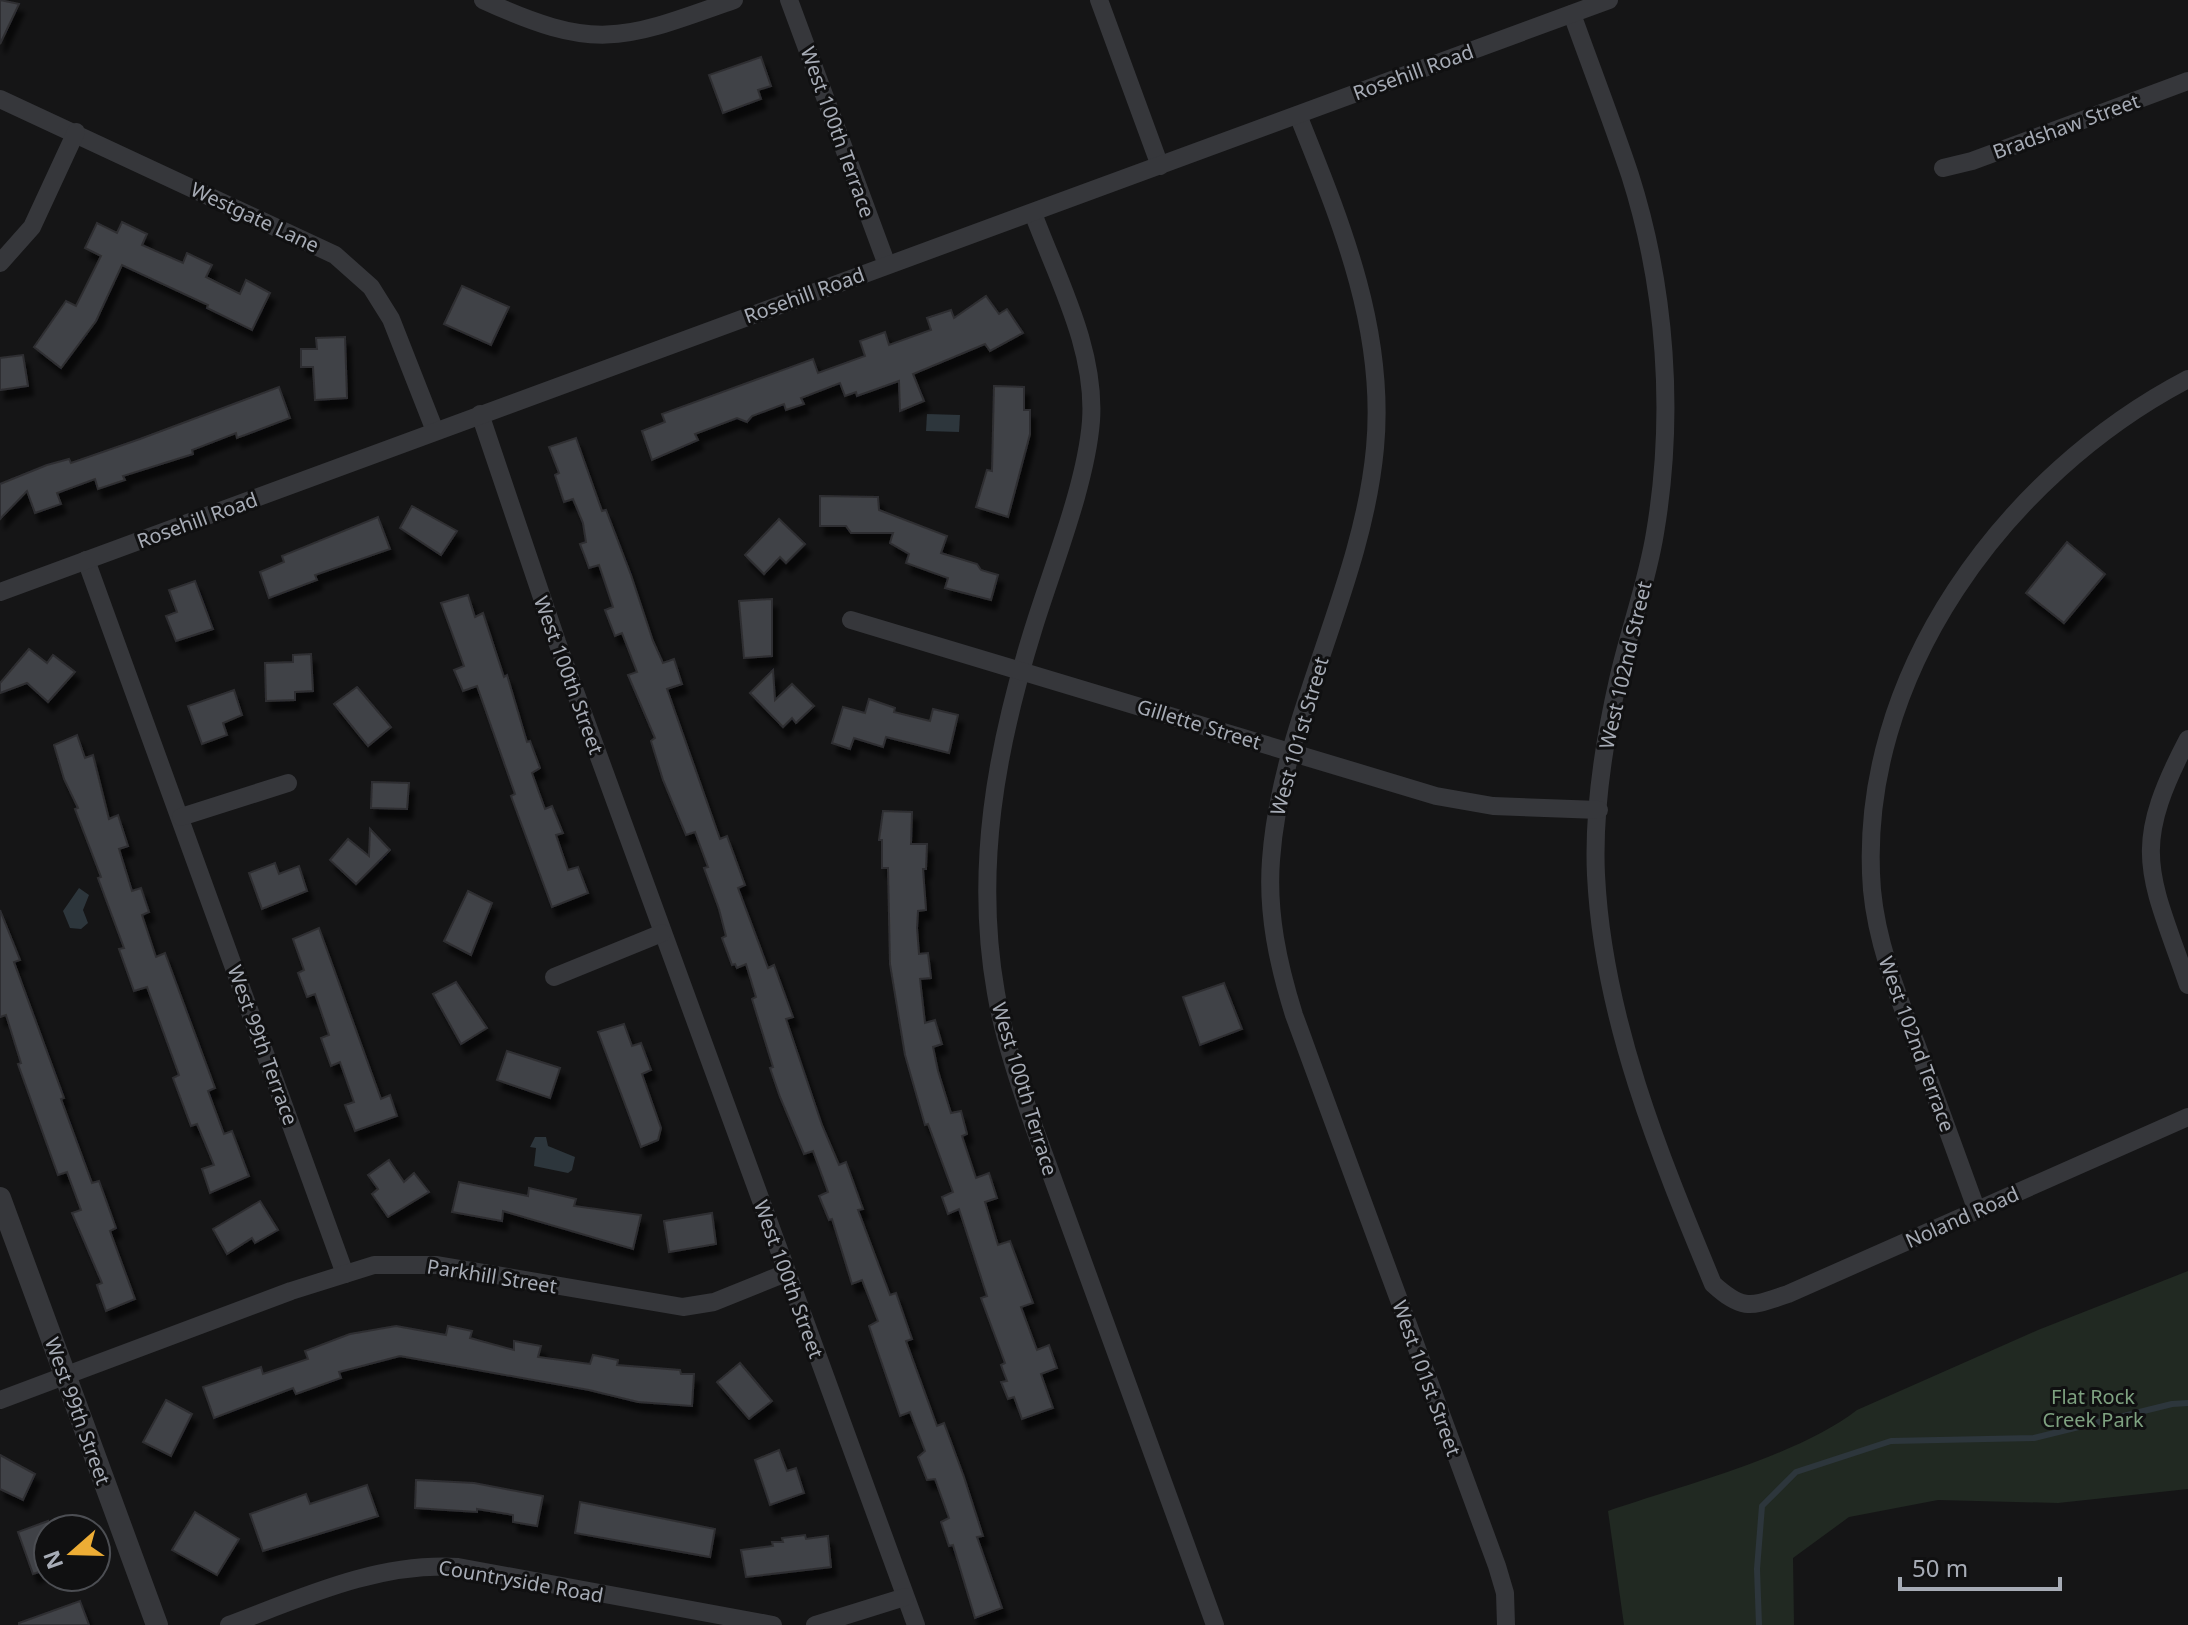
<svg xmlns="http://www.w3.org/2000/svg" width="2188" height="1625" font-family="'Noto Sans',sans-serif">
  <defs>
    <filter id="shadow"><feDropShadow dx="5" dy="9" stdDeviation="2" flood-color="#0009"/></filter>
  </defs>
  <rect width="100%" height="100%" fill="#151516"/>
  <path fill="#212922" d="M 2188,1271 L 2188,1489 L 2058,1503 L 1938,1500 L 1849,1517 L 1793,1558 L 1794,1625 L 1624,1625 L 1608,1511 C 1681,1486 1798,1456 1857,1410 L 2038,1330 Z"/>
  <g fill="#2d363c">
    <path d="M 927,414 L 960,415 L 959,432 L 926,431 Z"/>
    <path d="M 79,888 L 89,895 L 83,910 L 88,923 L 81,929 L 70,928 L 63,911 Z"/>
    <path d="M 535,1137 L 546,1137 L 548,1146 L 575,1157 L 572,1170 L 568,1173 L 534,1166 L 536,1148 L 530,1147 Z"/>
  </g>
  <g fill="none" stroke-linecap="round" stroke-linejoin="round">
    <path stroke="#2d363c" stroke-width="6" d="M 1759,1625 L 1757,1569 L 1762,1506 L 1796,1472 L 1891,1441 L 2034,1438 L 2172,1404 L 2188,1403"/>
  </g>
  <g fill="#414246" stroke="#2f2f32" stroke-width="2" filter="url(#shadow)">
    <path d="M 0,0 L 19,4 L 0,44 Z"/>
    <path d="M 761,57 L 771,86 L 758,90 L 761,99 L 723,113 L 709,75 Z"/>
    <path d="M 122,222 L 147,234 L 142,245 L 183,263 L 187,253 L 212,265 L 206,277 L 240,294 L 246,280 L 270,293 L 252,330 L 207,308 L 208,305 L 122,265 L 96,321 L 61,368 L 34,347 L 66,301 L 76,306 L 101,256 L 85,248 L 97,223 L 117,233 Z"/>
    <path d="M 462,286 L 509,307 L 491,345 L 444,324 Z"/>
    <path d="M 986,296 L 999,314 L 1007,309 L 1023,333 L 990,351 L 985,344 L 913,374 L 924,401 L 900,411 L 899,381 L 857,396 L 856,392 L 845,396 L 840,383 L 801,398 L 804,404 L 786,410 L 784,404 L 752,416 L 747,422 L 737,418 L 695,434 L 698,440 L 652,460 L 642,431 L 665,422 L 662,414 L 813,359 L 818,373 L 865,356 L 860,341 L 885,332 L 889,345 L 931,330 L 927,318 L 951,310 L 954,318 Z"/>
    <path d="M 345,337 L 347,398 L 315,400 L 313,367 L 301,367 L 301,349 L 317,349 L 316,338 Z"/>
    <path d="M 23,355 L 28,386 L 0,390 L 0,358 Z"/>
    <path d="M 994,386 L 1024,387 L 1024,410 L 1030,410 L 1030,434 L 1008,517 L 976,507 L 987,470 L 992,471 Z"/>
    <path d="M 279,387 L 290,418 L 237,438 L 236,433 L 192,450 L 193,454 L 123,476 L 125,480 L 98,489 L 95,479 L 57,493 L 61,504 L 35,513 L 27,491 L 0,519 L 0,484 L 47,465 L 69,459 L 71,463 L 140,439 Z"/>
    <path d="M 576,438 L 602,511 L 606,510 L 631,575 L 653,641 L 663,663 L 674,659 L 682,684 L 667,689 L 720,839 L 727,836 L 745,885 L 738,888 L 768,968 L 774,965 L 793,1017 L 786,1019 L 822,1125 L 839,1165 L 846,1162 L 863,1209 L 858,1210 L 890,1295 L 896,1293 L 912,1339 L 906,1341 L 937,1426 L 944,1423 L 964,1477 L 983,1536 L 977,1537 L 1002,1608 L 975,1618 L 953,1545 L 949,1546 L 941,1522 L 949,1518 L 935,1479 L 927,1480 L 918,1457 L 925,1451 L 910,1412 L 900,1416 L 869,1326 L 878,1321 L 862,1280 L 852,1284 L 832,1219 L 829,1220 L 819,1196 L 828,1192 L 813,1151 L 804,1154 L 780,1097 L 770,1068 L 773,1067 L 752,999 L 756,997 L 746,964 L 737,968 L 735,964 L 732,965 L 722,938 L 726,936 L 719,909 L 704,868 L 708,867 L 695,832 L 686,835 L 663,780 L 651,741 L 655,738 L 628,675 L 637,672 L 622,633 L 615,636 L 605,610 L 613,607 L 599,565 L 589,568 L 585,557 L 580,544 L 586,542 L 583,523 L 573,499 L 564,502 L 555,475 L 559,473 L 549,447 Z"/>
    <path d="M 820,496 L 878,497 L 879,510 L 947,536 L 941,553 L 977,564 L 981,570 L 998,575 L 991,600 L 945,588 L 948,578 L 906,563 L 909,554 L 890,543 L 893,533 L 851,533 L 846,526 L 820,526 Z"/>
    <path d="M 412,506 L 457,531 L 441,555 L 400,528 Z"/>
    <path d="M 378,517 L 390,549 L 315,575 L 317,580 L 269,598 L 260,572 L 284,562 L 282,556 Z"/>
    <path d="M 779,519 L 805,544 L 786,563 L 780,557 L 764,574 L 745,555 Z"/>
    <path d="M 2067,542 L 2105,574 L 2064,623 L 2026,593 Z"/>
    <path d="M 195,581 L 213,629 L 176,641 L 166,616 L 177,612 L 169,590 Z"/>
    <path d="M 468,595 L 475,617 L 483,613 L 504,677 L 507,675 L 527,742 L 530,741 L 540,768 L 532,773 L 545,809 L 552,806 L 563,833 L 556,835 L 568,870 L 578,867 L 588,893 L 552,907 L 511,796 L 515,794 L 477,686 L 463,691 L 454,670 L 464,666 L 441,603 Z"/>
    <path d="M 772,599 L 772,656 L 744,658 L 739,601 Z"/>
    <path d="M 29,649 L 47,663 L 53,655 L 75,672 L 48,702 L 27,683 L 0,693 L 0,683 Z"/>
    <path d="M 311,654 L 313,691 L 295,692 L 295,700 L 266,701 L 265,663 L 293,662 L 293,655 Z"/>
    <path d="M 773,670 L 775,700 L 792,684 L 814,706 L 796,723 L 792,718 L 783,727 L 750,693 Z"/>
    <path d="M 357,687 L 391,727 L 368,746 L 334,704 Z"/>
    <path d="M 234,690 L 242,715 L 223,723 L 227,735 L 202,744 L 188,706 Z"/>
    <path d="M 869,699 L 895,708 L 894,712 L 930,721 L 933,709 L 958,715 L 949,753 L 886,737 L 883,747 L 854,738 L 850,749 L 832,743 L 843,707 L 865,713 Z"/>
    <path d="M 77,735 L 85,758 L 93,755 L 109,819 L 118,815 L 128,846 L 119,849 L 132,891 L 141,888 L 149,912 L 142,915 L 156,957 L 165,953 L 215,1088 L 208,1091 L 224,1134 L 232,1131 L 249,1176 L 210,1193 L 202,1169 L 214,1165 L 197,1124 L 191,1126 L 173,1078 L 179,1075 L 147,987 L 134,991 L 119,949 L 124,948 L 98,878 L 101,877 L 75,809 L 78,808 L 64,779 L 54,745 Z"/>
    <path d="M 372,782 L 409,783 L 407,809 L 371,808 Z"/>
    <path d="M 883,811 L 912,812 L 911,844 L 927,844 L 926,869 L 923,869 L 926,910 L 918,911 L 917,928 L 919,954 L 928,953 L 931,978 L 920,979 L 925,1023 L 935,1020 L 942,1044 L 933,1047 L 938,1071 L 951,1113 L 961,1111 L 967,1134 L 962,1136 L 976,1178 L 989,1173 L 997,1198 L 985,1202 L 998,1245 L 1010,1241 L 1033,1303 L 1021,1307 L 1037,1350 L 1049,1345 L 1057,1368 L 1041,1374 L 1053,1408 L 1022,1419 L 1014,1397 L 1008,1399 L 1001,1382 L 1007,1381 L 1001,1365 L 1005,1363 L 981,1298 L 987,1296 L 959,1209 L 948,1214 L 942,1197 L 953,1192 L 928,1124 L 925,1125 L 905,1055 L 890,964 L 888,868 L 882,868 L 882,840 L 879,840 Z"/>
    <path d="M 370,829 L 390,850 L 356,884 L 330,860 L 348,839 L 369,856 Z"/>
    <path d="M 275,863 L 279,874 L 299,866 L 307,891 L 262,909 L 249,873 Z"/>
    <path d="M 468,891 L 492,903 L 471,955 L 444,941 Z"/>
    <path d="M 0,910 L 20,960 L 14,962 L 64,1098 L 61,1099 L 92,1183 L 99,1181 L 116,1228 L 110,1231 L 135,1299 L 106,1311 L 97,1285 L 102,1283 L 72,1213 L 81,1210 L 67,1172 L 58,1175 L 18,1064 L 21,1063 L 6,1015 L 0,1017 Z"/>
    <path d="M 319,928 L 381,1099 L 390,1095 L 397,1116 L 355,1131 L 345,1105 L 354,1102 L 340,1062 L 331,1066 L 321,1038 L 329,1035 L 315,994 L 307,997 L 298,973 L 304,970 L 293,939 Z"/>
    <path d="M 456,982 L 487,1028 L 461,1044 L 433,994 Z"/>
    <path d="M 1224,983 L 1242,1029 L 1200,1045 L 1183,997 Z"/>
    <path d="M 624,1024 L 632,1046 L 641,1043 L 651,1070 L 642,1074 L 661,1128 L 658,1140 L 641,1147 L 598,1032 Z"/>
    <path d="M 507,1051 L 560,1068 L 550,1098 L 497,1080 Z"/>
    <path d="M 389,1160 L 404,1182 L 414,1173 L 429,1192 L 388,1217 L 372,1194 L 378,1189 L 368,1175 Z"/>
    <path d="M 459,1182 L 528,1196 L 529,1188 L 576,1199 L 574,1206 L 641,1215 L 633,1249 L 503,1211 L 502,1221 L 452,1212 Z"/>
    <path d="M 260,1201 L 278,1230 L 255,1243 L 252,1238 L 227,1254 L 213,1229 Z"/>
    <path d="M 712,1213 L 716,1244 L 669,1252 L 664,1221 Z"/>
    <path d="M 396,1326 L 446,1335 L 448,1326 L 472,1331 L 470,1338 L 514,1350 L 514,1341 L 541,1346 L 538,1357 L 590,1364 L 593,1355 L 618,1360 L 617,1365 L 680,1370 L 681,1374 L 694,1374 L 692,1406 L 638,1402 L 589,1390 L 400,1356 L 339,1372 L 341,1378 L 296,1394 L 293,1388 L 214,1418 L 203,1387 L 261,1367 L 263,1374 L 308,1359 L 305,1351 L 350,1334 Z"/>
    <path d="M 740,1363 L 772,1401 L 749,1419 L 717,1382 Z"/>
    <path d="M 166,1400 L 192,1414 L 171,1456 L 143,1442 Z"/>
    <path d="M 779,1450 L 787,1471 L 796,1468 L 804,1493 L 770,1505 L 755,1460 Z"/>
    <path d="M 0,1455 L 35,1474 L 23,1500 L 0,1489 Z"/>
    <path d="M 416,1480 L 474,1483 L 543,1496 L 537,1526 L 513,1522 L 513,1515 L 477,1509 L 477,1512 L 415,1508 Z"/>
    <path d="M 367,1485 L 378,1516 L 263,1551 L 250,1514 L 306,1494 L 310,1504 Z"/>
    <path d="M 580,1502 L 715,1529 L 710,1557 L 575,1533 Z"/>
    <path d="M 195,1512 L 239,1539 L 217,1575 L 172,1550 Z"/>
    <path d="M 48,1521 L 48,1569 L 33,1574 L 18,1532 Z"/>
    <path d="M 805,1535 L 806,1539 L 828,1536 L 831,1567 L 746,1577 L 741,1550 L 773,1546 L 772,1542 L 783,1542 L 782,1538 Z"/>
    <path d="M 80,1601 L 89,1625 L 19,1625 L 19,1623 Z"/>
  </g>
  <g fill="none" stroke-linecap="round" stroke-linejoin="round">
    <g stroke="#36373b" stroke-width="18">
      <path d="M 483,0 C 596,52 622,40 734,0"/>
      <path d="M 789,0 L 887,265"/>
      <path d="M 1099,0 L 1160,166"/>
      <path d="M 1572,14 C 1591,67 1612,121 1630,175 C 1666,288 1675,415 1655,533 C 1647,583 1629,630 1618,680 C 1604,742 1593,811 1596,875 C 1603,1018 1659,1154 1713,1284 C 1744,1312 1751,1306 1788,1294 L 2188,1117"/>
      <path d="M 0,99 L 335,255 L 371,287 L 391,319 L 435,431"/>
      <path d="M 1298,115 C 1341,222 1386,330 1375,448 C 1362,589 1281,719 1271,860 C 1267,913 1278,964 1294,1015 L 1497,1566 L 1505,1593 L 1506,1625"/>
      <path d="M 1943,168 L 1972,161 L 2188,81"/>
      <path d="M 1033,213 C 1057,278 1096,349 1091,421 C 1086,485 1052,568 1033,630 C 996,749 974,869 996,993 C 1004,1039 1019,1083 1034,1127 L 1215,1625"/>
      <path d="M 0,263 L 32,227 L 76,132"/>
      <path d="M 480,414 L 557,642 L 916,1625"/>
      <path d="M 86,560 L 345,1274"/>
      <path d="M 0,592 L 1609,0"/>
      <path d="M 851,620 L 1436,796 L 1493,806 L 1599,810"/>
      <path d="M 2188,739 C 2129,851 2149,872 2188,985"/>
      <path d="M 181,817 L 288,783"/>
      <path d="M 554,977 L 662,933"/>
      <path d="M 1977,1211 C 1957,1156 1937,1101 1917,1046 C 1898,996 1877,944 1872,890 C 1855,677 2006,474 2188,379"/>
      <path d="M 0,1400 L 291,1291 L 374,1265 L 437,1265 L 683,1307 L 714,1302 L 786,1273"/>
      <path d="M 229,1625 C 303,1597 378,1562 458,1567 L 773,1625"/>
      <path d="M 815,1625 L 905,1597"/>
    </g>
    <path stroke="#36373b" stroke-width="22" d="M 0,1198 L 157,1625"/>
  </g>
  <g text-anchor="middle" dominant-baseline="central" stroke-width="6" stroke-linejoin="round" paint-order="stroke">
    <g font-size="20" fill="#a7acb6" stroke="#101011">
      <text transform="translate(1413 72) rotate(-20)">Rosehill Road</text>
      <text transform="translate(2066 126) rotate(-20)">Bradshaw Street</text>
      <text transform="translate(838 132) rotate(70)">West 100th Terrace</text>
      <text transform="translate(255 217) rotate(25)">Westgate Lane</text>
      <text transform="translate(804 295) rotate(-20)">Rosehill Road</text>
      <text transform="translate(197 520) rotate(-20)">Rosehill Road</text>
      <text transform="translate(1625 665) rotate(-77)">West 102nd Street</text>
      <text transform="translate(569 675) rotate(70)">West 100th Street</text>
      <text transform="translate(1199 724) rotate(17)">Gillette Street</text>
      <text transform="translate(1299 736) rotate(-74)">West 101st Street</text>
      <text transform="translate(1917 1044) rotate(70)">West 102nd Terrace</text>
      <text transform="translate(263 1045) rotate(70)">West 99th Terrace</text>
      <text transform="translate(1025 1089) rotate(73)">West 100th Terrace</text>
      <text transform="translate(1962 1217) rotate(-24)">Noland Road</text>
      <text transform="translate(492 1276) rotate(9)">Parkhill Street</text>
      <text transform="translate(789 1279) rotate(70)">West 100th Street</text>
      <text transform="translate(1427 1378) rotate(70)">West 101st Street</text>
      <text transform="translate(78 1411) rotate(70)">West 99th Street</text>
      <text transform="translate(521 1581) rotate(10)">Countryside Road</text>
    </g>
    <g font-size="20" fill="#7ea180" stroke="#101011">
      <text x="2093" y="1396">Flat Rock<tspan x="2093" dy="23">Creek Park</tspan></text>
    </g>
  </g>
  <g transform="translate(72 1553) rotate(250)"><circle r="38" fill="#101011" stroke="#4c4e53" stroke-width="2"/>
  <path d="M0-6L14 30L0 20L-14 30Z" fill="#edad35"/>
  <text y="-12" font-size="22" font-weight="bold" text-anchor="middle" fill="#a7acb6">N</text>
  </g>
  <path d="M1900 1577v12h160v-12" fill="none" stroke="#a7acb6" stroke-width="4"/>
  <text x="1912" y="1577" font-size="24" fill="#a7acb6" stroke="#101011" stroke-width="6" paint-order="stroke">50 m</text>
</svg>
